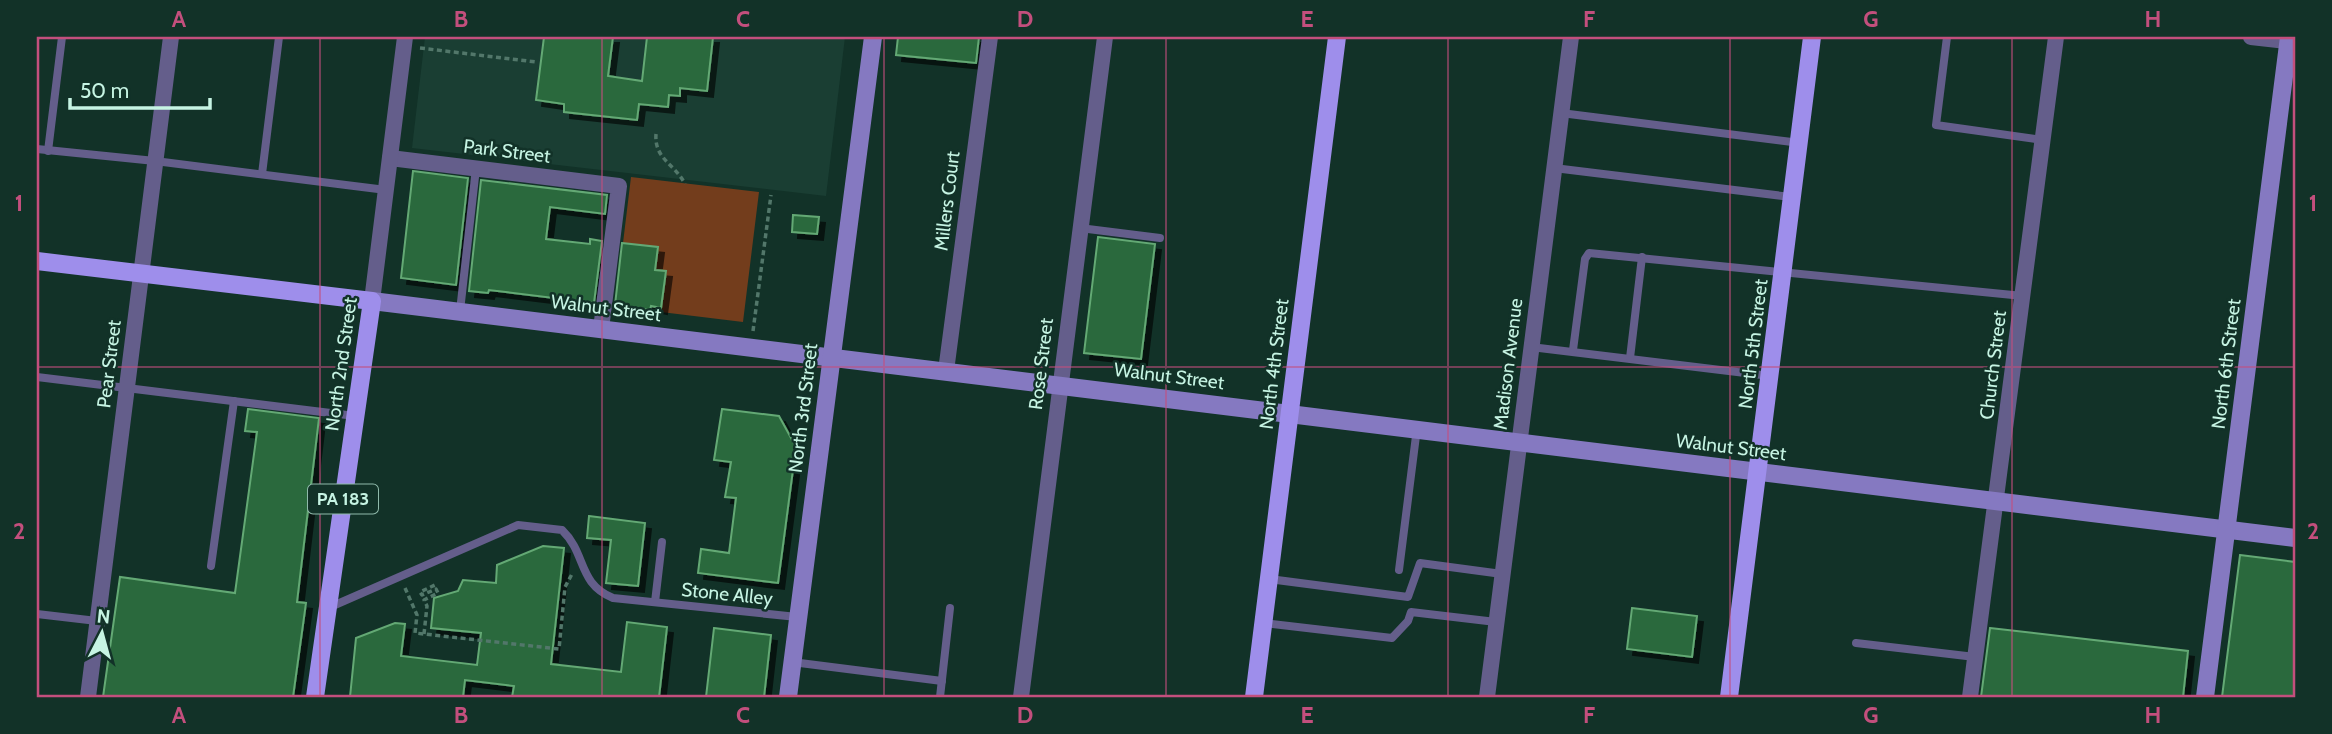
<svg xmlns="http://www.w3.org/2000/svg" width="2332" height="734" font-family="Cabin,sans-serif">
  <defs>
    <filter id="shadow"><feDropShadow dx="6" dy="6" stdDeviation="0" flood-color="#0009"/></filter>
  </defs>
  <rect width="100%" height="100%" fill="#123228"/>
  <path fill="#1a3e33" d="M 425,37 L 845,37 L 826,196 L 412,148 Z"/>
  <path fill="#733d1c" d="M 631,177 L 759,192 L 743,322 L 661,312 L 666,271 L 655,270 L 658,247 L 623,243 Z"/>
  <g fill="#2a693c" stroke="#64a974" stroke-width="2" filter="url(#shadow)">
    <path d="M 544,37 L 613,37 L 608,76 L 642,81 L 647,37 L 713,37 L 707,91 L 680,88 L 680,96 L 669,95 L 668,107 L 639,104 L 637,120 L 564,112 L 564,104 L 536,100 Z"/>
    <path d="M 898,37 L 979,37 L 976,63 L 896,55 Z"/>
    <path d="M 413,171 L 468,178 L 456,285 L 401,278 Z"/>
    <path d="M 481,180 L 607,195 L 605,214 L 550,207 L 546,239 L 590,244 L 590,239 L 602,241 L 594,303 L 489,290 L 488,293 L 469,291 Z"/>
    <path d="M 793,215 L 819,217 L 817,234 L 792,232 Z"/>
    <path d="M 1098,237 L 1155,244 L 1141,359 L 1084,353 Z"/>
    <path d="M 622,243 L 658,247 L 655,270 L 666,271 L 661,308 L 651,306 L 650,310 L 615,305 Z"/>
    <path d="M 248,409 L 319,418 L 297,602 L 306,603 L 293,697 L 103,697 L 120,577 L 235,593 L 257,432 L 245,431 Z"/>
    <path d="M 722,409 L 779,416 L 796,447 L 778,583 L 698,573 L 701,549 L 729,553 L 736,498 L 725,497 L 731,462 L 714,460 Z"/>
    <path d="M 589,516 L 645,523 L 638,586 L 606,583 L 611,540 L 587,538 Z"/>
    <path d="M 543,546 L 564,548 L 551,664 L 621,672 L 627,622 L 667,627 L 659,697 L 512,697 L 514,686 L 465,680 L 463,697 L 350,697 L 356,638 L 395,623 L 405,624 L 401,656 L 477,665 L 481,633 L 431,628 L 434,598 L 458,591 L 463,580 L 496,583 L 497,565 Z"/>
    <path d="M 2240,555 L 2295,562 L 2295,697 L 2222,697 Z"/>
    <path d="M 1632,608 L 1697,616 L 1692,657 L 1627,649 Z"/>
    <path d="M 714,628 L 771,635 L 764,697 L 706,697 Z"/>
    <path d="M 1990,628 L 2188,651 L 2183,697 L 1981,697 Z"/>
  </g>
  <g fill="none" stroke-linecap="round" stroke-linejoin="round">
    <g stroke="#52776a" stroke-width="3.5" stroke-dasharray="5 3.5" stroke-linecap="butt">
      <path d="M 420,48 L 536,62"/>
      <path d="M 656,134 C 654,159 675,164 685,184"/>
      <path d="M 753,331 L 771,195"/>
      <path d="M 405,588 L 417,615 L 415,633 L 559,649 L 565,587 L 572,574"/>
      <path d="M 424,634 L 427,606 L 424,600 L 438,593 L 436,589 L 422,595 L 420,592 L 435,585"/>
    </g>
    <g stroke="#645e8b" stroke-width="8">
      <path d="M 1947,37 L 1936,125 L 2043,140"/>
      <path d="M 1561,113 L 1800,143"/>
      <path d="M 37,149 L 155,161 L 386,190"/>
      <path d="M 48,151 L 62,37"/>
      <path d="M 1554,168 L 1791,197"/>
      <path d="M 262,174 L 279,37"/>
      <path d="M 1080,228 L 1160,238"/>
      <path d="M 460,311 L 476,168"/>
      <path d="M 1531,347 L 1770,376"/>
      <path d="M 1573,350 L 1585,259 L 1589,253 L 2023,296"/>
      <path d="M 1630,358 L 1642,257"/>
      <path d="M 37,377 L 355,416"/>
      <path d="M 211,566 L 234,401"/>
      <path d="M 1399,570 L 1417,428"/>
      <path d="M 1269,579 L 1408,597 L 1420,563 L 1502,574"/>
      <path d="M 655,602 L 662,542"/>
      <path d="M 328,608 L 518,525 L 562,530 C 587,554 577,583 613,598 L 797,617"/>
      <path d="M 37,614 L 97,621"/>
      <path d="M 1263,623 L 1392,638 L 1408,621 L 1411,612 L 1496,622"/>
      <path d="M 1856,643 L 1975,657"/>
      <path d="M 792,662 L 942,681"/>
      <path d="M 940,697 L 950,608"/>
    </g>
    <g stroke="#645e8b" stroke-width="16">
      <path d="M 2251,37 L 2295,42"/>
      <path d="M 390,158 L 619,186 L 601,329"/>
      <path d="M 372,301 L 405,37"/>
      <path d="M 946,371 L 990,37"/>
      <path d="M 88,697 L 171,37"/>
      <path d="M 1021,697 L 1105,37"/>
      <path d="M 1487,697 L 1571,37"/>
      <path d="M 1970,697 L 2056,37"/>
    </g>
    <g stroke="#8579c1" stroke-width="18">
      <path d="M 372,301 L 2295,538"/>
      <path d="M 788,697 L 873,37"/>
      <path d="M 2205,697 L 2289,37"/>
    </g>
    <g stroke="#9e8eeb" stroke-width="18">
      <path d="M 37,261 L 372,301 L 315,697"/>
      <path d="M 1254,697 L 1337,37"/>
      <path d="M 1729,697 L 1812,37"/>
    </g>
  </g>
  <path fill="none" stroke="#c34f7d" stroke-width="2" stroke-opacity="0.55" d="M 320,37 L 320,697M 602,37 L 602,697M 884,37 L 884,697M 1166,37 L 1166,697M 1448,37 L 1448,697M 1730,37 L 1730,697M 2012,37 L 2012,697M 37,367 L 2295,367"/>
  <g text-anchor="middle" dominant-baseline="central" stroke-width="5" stroke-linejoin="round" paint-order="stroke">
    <rect fill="#123228" stroke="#90baab" stroke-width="2" x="308" y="484.5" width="70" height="29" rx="5"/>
    <g font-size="18" font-weight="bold" fill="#c6f4e3">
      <text x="343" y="499">PA 183</text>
    </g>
    <g font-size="19" fill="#c6f4e3" stroke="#123228">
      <text transform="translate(507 151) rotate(7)">Park Street</text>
      <text transform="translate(947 201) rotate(-83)">Millers Court</text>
      <text transform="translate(606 308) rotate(7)">Walnut Street</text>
      <text transform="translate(1753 344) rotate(-83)">North 5th Street</text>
      <text transform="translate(109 364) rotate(-83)">Pear Street</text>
      <text transform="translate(341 364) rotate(-82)">North 2nd Street</text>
      <text transform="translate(1041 364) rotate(-83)">Rose Street</text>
      <text transform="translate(1274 364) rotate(-83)">North 4th Street</text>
      <text transform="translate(1508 364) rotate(-83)">Madison Avenue</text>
      <text transform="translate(2226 364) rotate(-83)">North 6th Street</text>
      <text transform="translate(1993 365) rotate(-83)">Church Street</text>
      <text transform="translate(1169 376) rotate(7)">Walnut Street</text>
      <text transform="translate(803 408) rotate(-83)">North 3rd Street</text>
      <text transform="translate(1731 447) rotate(7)">Walnut Street</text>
      <text transform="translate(727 594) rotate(6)">Stone Alley</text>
    </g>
  </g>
  <rect width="2332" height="734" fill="none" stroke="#123228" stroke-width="77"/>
  <g transform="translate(102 633) rotate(6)" stroke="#123228" stroke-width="5" paint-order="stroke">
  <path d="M0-5L12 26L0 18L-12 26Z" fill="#c6f4e3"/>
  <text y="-10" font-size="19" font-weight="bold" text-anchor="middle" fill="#c6f4e3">N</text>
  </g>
  <path d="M70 98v10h140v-10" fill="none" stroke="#c6f4e3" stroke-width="3.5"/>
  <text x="80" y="98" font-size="21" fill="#c6f4e3" stroke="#123228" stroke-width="5" paint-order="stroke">50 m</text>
  <rect x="38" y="38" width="2256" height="658" fill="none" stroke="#c34f7d" stroke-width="2.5"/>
  <g font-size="23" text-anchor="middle" font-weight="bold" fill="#c34f7d">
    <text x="179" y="27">A</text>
    <text x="461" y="27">B</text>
    <text x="743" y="27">C</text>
    <text x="1025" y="27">D</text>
    <text x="1307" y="27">E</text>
    <text x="1589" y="27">F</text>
    <text x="1871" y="27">G</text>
    <text x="2153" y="27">H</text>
    <text x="19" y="211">1</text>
    <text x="2313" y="211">1</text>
    <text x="19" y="539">2</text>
    <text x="2313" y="539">2</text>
    <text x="179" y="723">A</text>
    <text x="461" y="723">B</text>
    <text x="743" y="723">C</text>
    <text x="1025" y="723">D</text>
    <text x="1307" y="723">E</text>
    <text x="1589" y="723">F</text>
    <text x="1871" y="723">G</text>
    <text x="2153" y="723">H</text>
  </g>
</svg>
